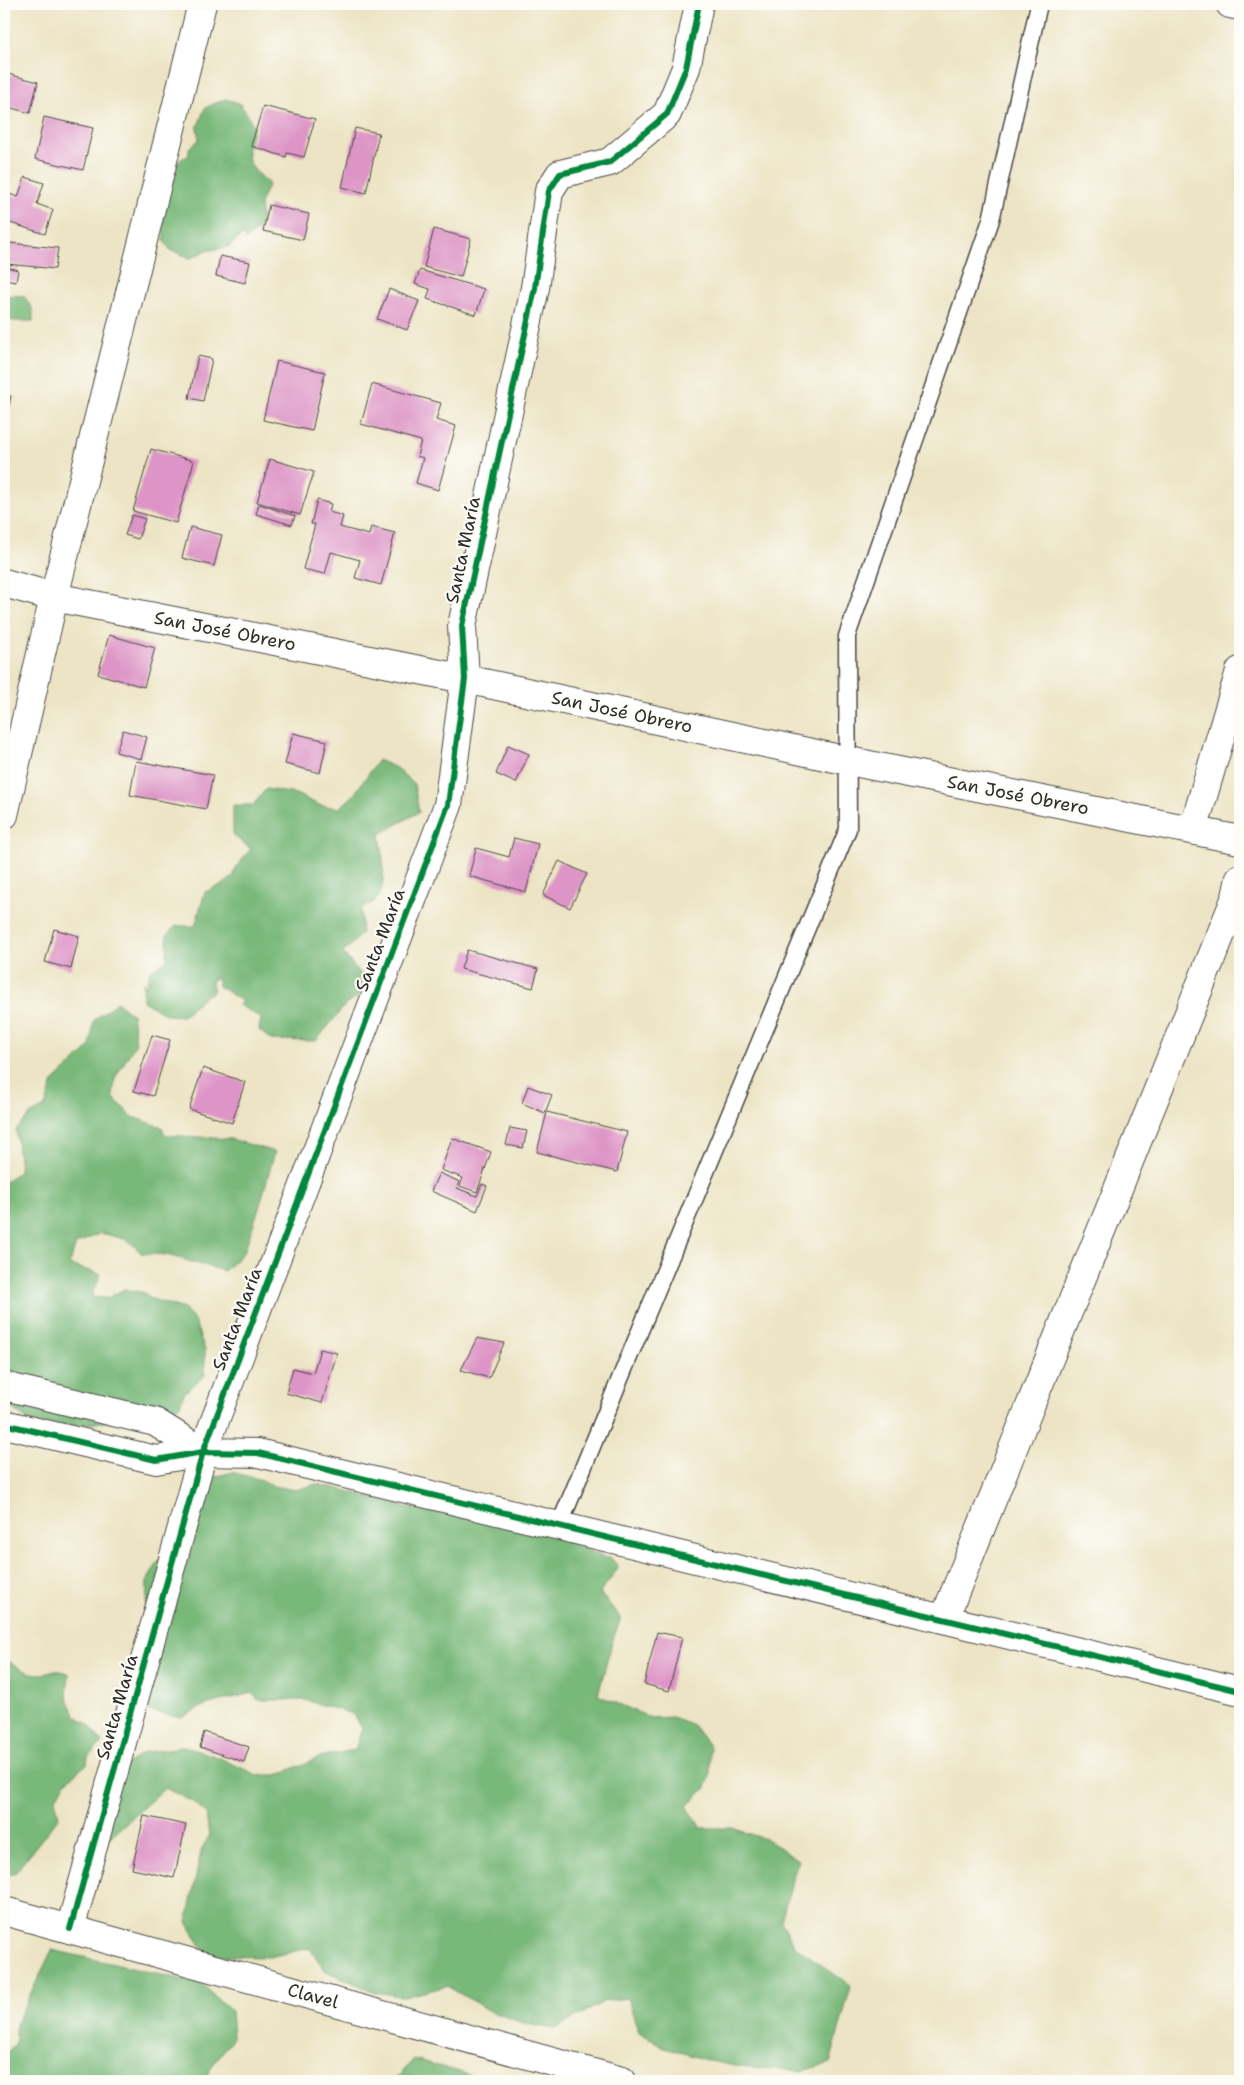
<svg xmlns="http://www.w3.org/2000/svg" width="1244" height="2085" font-family="'Shantell Sans',sans-serif">
  <rect width="100%" height="100%" fill="#fdfcf7"/>
  <filter id="ink" filterUnits="userSpaceOnUse"><feTurbulence type="fractalNoise" baseFrequency=".02" numOctaves="2"/><feDisplacementMap in="SourceGraphic" scale="10" xChannelSelector="R" yChannelSelector="G"/><feConvolveMatrix kernelMatrix="1 2 1 2 8 2 1 2 1" color-interpolation-filters="sRGB"/></filter>
  <filter id="wash" filterUnits="userSpaceOnUse"><feTurbulence type="fractalNoise" baseFrequency=".0096" numOctaves="4" result="noise"/><feDisplacementMap in="SourceGraphic" scale="20" xChannelSelector="R" yChannelSelector="G"/><feGaussianBlur stdDeviation="1.12" result="paint"/><feColorMatrix in="noise" values="0 0 0 0 0 0 0 0 0 0 0 0 0 0 0 0 0 1.4 0 .05"/><feComposite in="paint" operator="in"/></filter>
  <g filter="url(#wash)">
    <rect width="100%" height="100%" fill="#ece4c4"/>
    <g fill="#78b879" stroke="#527252">
      <path d="M 225,99 L 239,103 C 244,110 252,119 253,128 C 253,134 249,141 248,148 C 246,165 258,174 269,184 L 260,203 L 262,225 L 246,240 L 243,234 L 229,247 L 205,251 L 189,259 L 179,253 L 171,251 L 164,241 L 163,219 L 167,190 L 173,183 C 174,170 175,159 189,156 L 189,148 L 199,140 L 197,128 L 205,108 Z"/>
      <path d="M 4,295 L 24,296 L 33,310 L 33,321 L 13,321 L 4,318 Z"/>
      <path d="M 378,760 L 396,768 L 414,784 L 419,812 L 380,834 C 382,850 388,884 378,898 C 374,903 366,906 361,909 L 362,933 L 343,953 L 361,974 L 363,989 L 359,996 L 346,1004 L 316,1041 L 271,1040 L 259,1030 L 261,1018 L 239,1005 L 242,1001 L 218,986 L 218,978 L 211,980 L 214,991 L 202,998 L 183,1016 L 167,1015 L 143,1001 L 143,982 L 146,986 L 150,971 L 167,960 L 167,935 L 176,926 L 195,926 L 205,892 L 224,884 L 233,877 L 237,866 L 251,849 L 233,835 L 233,805 L 253,805 L 266,789 L 296,794 L 319,805 L 339,808 L 353,796 Z"/>
      <path d="M 117,1002 L 132,1014 L 136,1043 L 115,1078 L 113,1097 L 133,1117 L 162,1127 L 165,1135 L 231,1139 L 275,1152 L 259,1208 L 244,1252 L 224,1271 L 167,1255 L 141,1253 L 128,1240 L 101,1233 L 76,1244 L 69,1265 L 101,1274 L 91,1297 L 108,1298 L 124,1289 L 145,1293 L 149,1298 L 184,1309 L 194,1320 L 205,1350 L 205,1375 L 184,1393 L 180,1405 L 168,1414 L 137,1414 L 114,1421 L 56,1427 L 29,1421 L 7,1405 L 6,1374 L 4,1372 L 4,1182 L 20,1171 L 16,1130 L 31,1114 L 45,1107 L 53,1082 L 90,1047 L 94,1020 Z"/>
      <path d="M 232,1472 L 262,1480 L 273,1486 L 296,1490 L 315,1484 L 333,1487 L 401,1506 L 546,1532 L 606,1558 L 611,1558 L 619,1567 L 600,1593 L 621,1618 L 612,1642 L 598,1695 L 651,1718 L 672,1717 L 693,1725 L 710,1747 L 710,1776 L 706,1788 L 687,1806 L 701,1828 L 732,1828 L 768,1840 L 798,1860 L 781,1921 L 795,1946 L 851,1986 L 830,2063 L 802,2071 L 736,2066 L 709,2061 L 664,2047 L 639,2032 L 627,1998 L 605,2001 L 555,2029 L 526,2024 L 489,2011 L 447,1986 L 405,1997 L 375,1992 L 326,1971 L 309,1948 L 269,1957 L 207,1956 L 187,1922 L 201,1851 L 209,1836 L 206,1813 L 193,1802 L 165,1788 L 99,1847 L 104,1779 L 145,1752 L 183,1747 L 213,1755 L 257,1775 L 277,1775 L 323,1756 L 355,1750 L 362,1728 L 353,1714 L 305,1700 L 258,1700 L 252,1693 L 205,1705 L 181,1718 L 149,1711 L 143,1687 L 147,1581 L 207,1479 Z"/>
      <path d="M 4,1658 C 16,1666 25,1674 41,1674 C 55,1673 52,1668 69,1673 L 67,1697 L 75,1715 L 91,1727 L 102,1743 L 88,1757 L 87,1764 L 67,1781 L 55,1799 L 59,1817 L 15,1873 L 4,1876 Z"/>
      <path d="M 52,1950 L 202,1984 L 231,2011 L 233,2037 L 213,2065 L 204,2081 L 4,2081 L 4,2056 L 16,2043 L 16,2023 Z"/>
      <path d="M 414,2059 L 477,2077 L 502,2081 L 394,2081 Z"/>
    </g>
    <g id="blocks">
      <g fill="#dd94c6">
        <path d="M 4,73 L 38,82 L 30,113 L 4,106 Z"/>
        <path d="M 263,106 L 315,119 L 304,157 L 287,153 L 286,157 L 251,146 Z"/>
        <path d="M 44,117 L 93,128 L 83,170 L 35,159 Z"/>
        <path d="M 355,128 L 379,133 L 366,193 L 342,187 Z"/>
        <path d="M 25,177 L 44,183 L 37,204 L 53,210 L 45,234 L 4,221 L 4,192 L 18,197 Z"/>
        <path d="M 269,205 L 309,214 L 303,240 L 263,231 Z"/>
        <path d="M 434,229 L 471,239 L 461,277 L 424,267 Z"/>
        <path d="M 10,243 L 58,248 L 55,269 L 8,264 Z"/>
        <path d="M 220,256 L 250,262 L 245,283 L 216,276 Z"/>
        <path d="M 6,267 L 18,270 L 16,282 L 4,280 Z"/>
        <path d="M 420,270 L 484,289 L 476,315 L 427,299 L 430,289 L 415,284 Z"/>
        <path d="M 389,289 L 419,301 L 407,330 L 377,319 Z"/>
        <path d="M 198,356 L 212,359 L 203,401 L 189,398 Z"/>
        <path d="M 277,361 L 325,372 L 312,431 L 263,420 Z"/>
        <path d="M 372,384 L 441,403 L 436,420 L 456,426 L 438,490 L 416,483 L 423,458 L 417,456 L 421,441 L 361,424 Z"/>
        <path d="M 4,394 L 11,396 L 5,426 L 4,426 Z"/>
        <path d="M 151,449 L 194,461 L 176,523 L 133,511 Z"/>
        <path d="M 270,459 L 314,472 L 300,515 L 257,502 Z"/>
        <path d="M 317,500 L 331,504 L 329,512 L 343,516 L 340,527 L 369,535 L 371,527 L 395,533 L 381,585 L 355,578 L 360,560 L 331,552 L 325,574 L 303,569 L 315,524 L 311,524 Z"/>
        <path d="M 259,504 L 295,516 L 292,525 L 256,514 Z"/>
        <path d="M 132,515 L 145,519 L 138,539 L 125,535 Z"/>
        <path d="M 190,527 L 222,535 L 214,566 L 182,558 Z"/>
        <path d="M 4,617 L 10,619 L 4,638 Z"/>
        <path d="M 109,635 L 155,648 L 144,687 L 98,674 Z"/>
        <path d="M 123,730 L 147,737 L 141,759 L 116,752 Z"/>
        <path d="M 293,733 L 327,741 L 320,773 L 285,764 Z"/>
        <path d="M 508,745 L 529,754 L 516,783 L 496,774 Z"/>
        <path d="M 136,761 L 213,775 L 206,809 L 130,795 Z"/>
        <path d="M 514,838 L 538,844 L 526,892 L 469,876 L 476,848 L 509,857 Z"/>
        <path d="M 559,861 L 587,874 L 570,908 L 543,895 Z"/>
        <path d="M 54,929 L 79,936 L 71,969 L 45,962 Z"/>
        <path d="M 467,950 L 538,969 L 533,988 L 461,969 Z"/>
        <path d="M 152,1035 L 170,1040 L 153,1096 L 134,1091 Z"/>
        <path d="M 203,1068 L 245,1082 L 232,1123 L 189,1109 Z"/>
        <path d="M 528,1086 L 552,1095 L 545,1113 L 522,1103 Z"/>
        <path d="M 547,1112 L 627,1132 L 617,1172 L 537,1152 Z"/>
        <path d="M 510,1128 L 527,1131 L 523,1148 L 506,1145 Z"/>
        <path d="M 452,1138 L 491,1152 L 477,1192 L 460,1186 L 463,1178 L 441,1170 Z"/>
        <path d="M 439,1173 L 460,1182 L 457,1188 L 477,1196 L 482,1184 L 487,1186 L 477,1211 L 431,1191 Z"/>
        <path d="M 477,1338 L 504,1343 L 489,1378 L 461,1370 Z"/>
        <path d="M 320,1349 L 337,1353 L 322,1403 L 286,1393 L 293,1368 L 313,1373 Z"/>
        <path d="M 657,1632 L 682,1637 L 669,1691 L 644,1684 Z"/>
        <path d="M 204,1732 L 249,1747 L 244,1762 L 200,1747 Z"/>
        <path d="M 144,1816 L 186,1825 L 174,1878 L 132,1869 Z"/>
      </g>
    </g>
  </g>
  <g filter="url(#ink)">
    <use href="#blocks" fill-opacity="0" stroke="#484742" stroke-width="1"/>
    <g fill="none" stroke-linecap="round" stroke-linejoin="round">
      <defs>
        <path id="lane" d="M 559,1526 L 848,829 L 847,636 L 991,220 L 1039,4"/>
        <g id="street">
          <path d="M 1230,4 L 1240,6"/>
          <path d="M 4,583 L 54,597 L 465,679 L 849,761 L 1240,840"/>
          <path d="M 4,815 L 54,597 L 202,4"/>
          <path d="M 1193,830 L 1240,671"/>
          <path d="M 4,1386 L 155,1422 L 203,1452"/>
          <path d="M 4,1424 L 156,1460 L 203,1452 L 258,1453 L 1240,1691"/>
          <path d="M 944,1619 L 1236,897 L 1240,878"/>
          <path d="M 4,1911 L 622,2081"/>
          <path d="M 70,1929 L 203,1452 L 448,805 L 465,679 L 462,626 L 535,288 L 549,191 L 560,174 L 610,162 L 667,114 L 686,68 L 699,4"/>
        </g>
      </defs>
      <use href="#lane" stroke="#484742" stroke-width="19"/>
      <use href="#street" stroke="#484742" stroke-width="30"/>
      <use href="#lane" stroke="#fff" stroke-width="16"/>
      <use href="#street" stroke="#fff" stroke-width="28"/>
      <defs>
        <g id="cycleway">
          <path d="M 4,1424 L 156,1460 L 203,1452 L 258,1453 L 1240,1691"/>
          <path d="M 70,1929 L 203,1452 L 448,805 L 465,679 L 462,626 L 535,288 L 549,191 L 560,174 L 610,162 L 667,114 L 686,68 L 699,4"/>
        </g>
      </defs>
      <use href="#cycleway" stroke="#fdfcf7" stroke-width="9"/>
      <use href="#cycleway" stroke="#00873e" stroke-width="6"/>
    </g>
  </g>
  <g text-anchor="middle" dominant-baseline="central" stroke-width="4.5" stroke-linejoin="round" paint-order="stroke">
    <g font-size="18" fill="#2b2b2b" stroke="#fdfcf7">
      <text transform="translate(463 550) rotate(-78)">Santa María</text>
      <text transform="translate(225 631) rotate(11)">San José Obrero</text>
      <text transform="translate(622 712) rotate(12)">San José Obrero</text>
      <text transform="translate(1018 795) rotate(11)">San José Obrero</text>
      <text transform="translate(380 940) rotate(-69)">Santa María</text>
      <text transform="translate(237 1319) rotate(-69)">Santa María</text>
      <text transform="translate(117 1707) rotate(-74)">Santa María</text>
      <text transform="translate(313 1996) rotate(15)">Clavel</text>
    </g>
  </g>
  <rect width="1244" height="2085" fill="none" stroke="#fdfcf7" stroke-width="20"/>
</svg>
